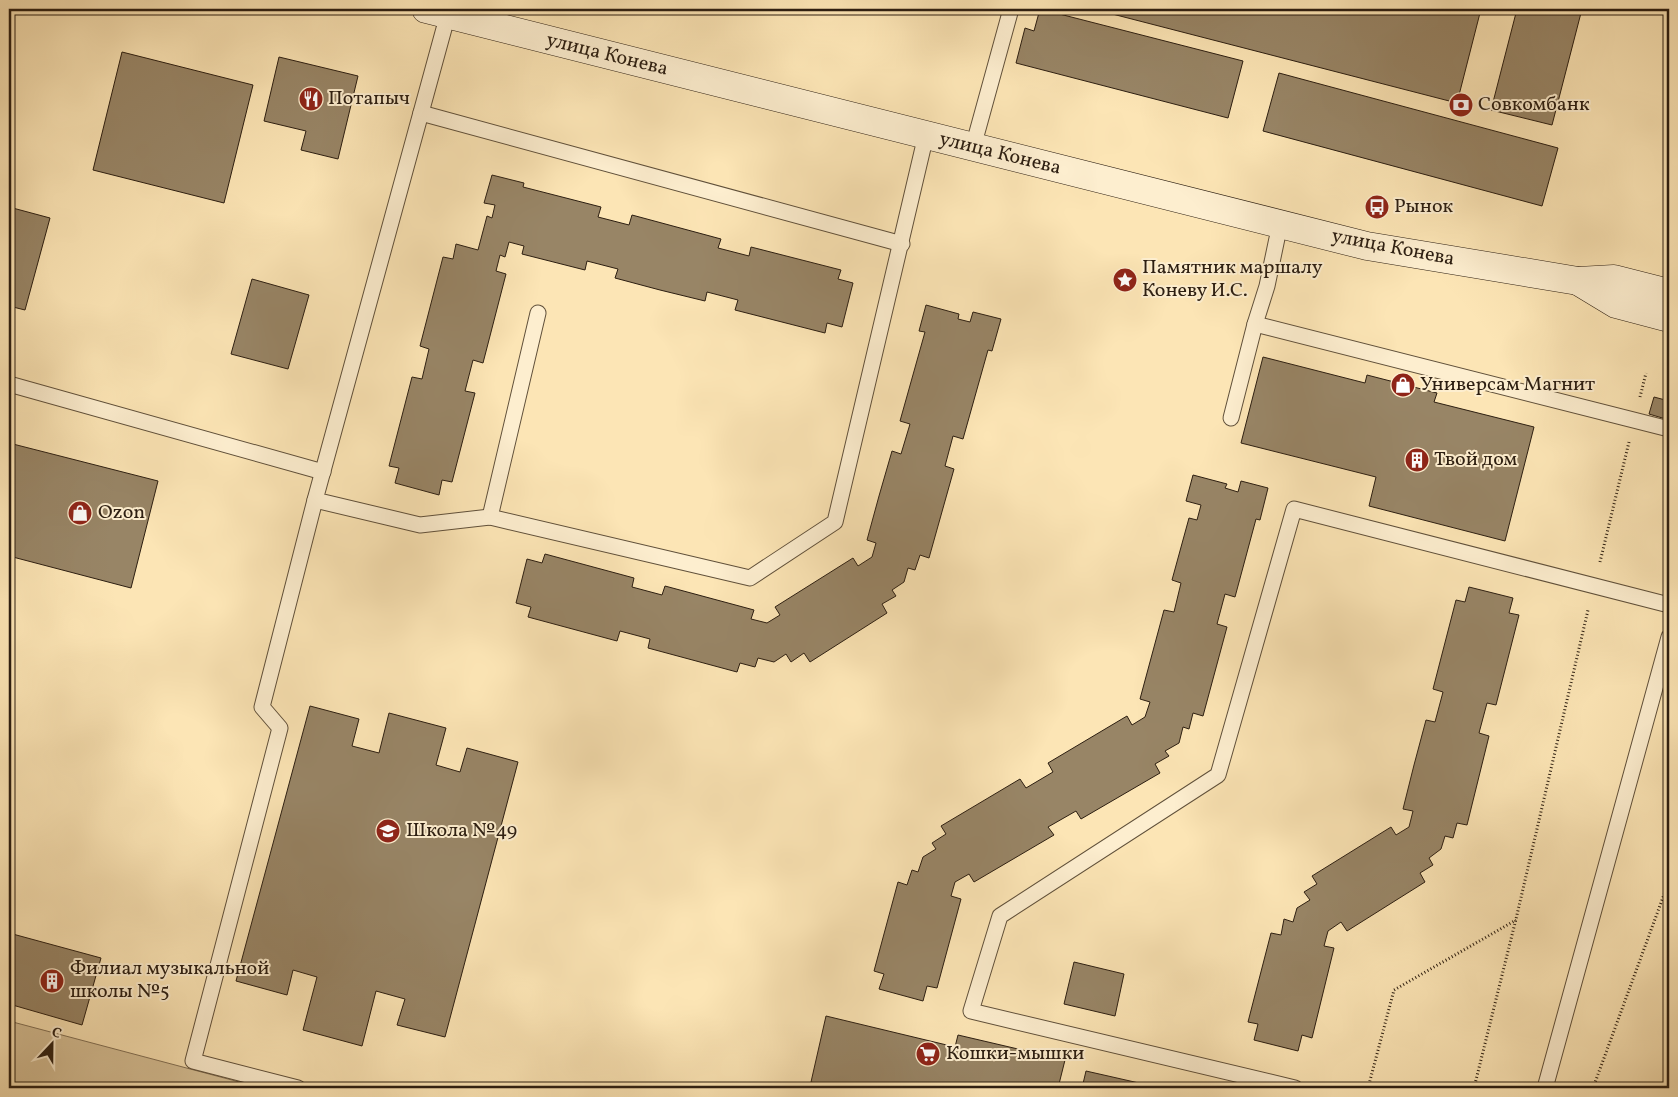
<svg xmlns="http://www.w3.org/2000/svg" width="1678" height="1097" font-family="Vollkorn,serif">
  <rect width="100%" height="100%" fill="#fce5b5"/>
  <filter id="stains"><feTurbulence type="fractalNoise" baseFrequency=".004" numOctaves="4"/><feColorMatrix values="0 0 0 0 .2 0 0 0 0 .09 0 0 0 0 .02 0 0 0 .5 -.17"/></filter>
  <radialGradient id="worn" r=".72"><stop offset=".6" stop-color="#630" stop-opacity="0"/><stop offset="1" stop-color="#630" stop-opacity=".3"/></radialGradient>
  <path fill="#d9c399" stroke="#827055" d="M 9,1021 L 262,1088 L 9,1088 Z"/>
  <g fill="#988566" stroke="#2c1e11">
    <path d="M 1040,9 L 1243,61 L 1228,118 L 1016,63 L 1025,28 L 1034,31 Z"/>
    <path d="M 1093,9 L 1481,9 L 1457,103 Z"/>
    <path d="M 1517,9 L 1582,9 L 1552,125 L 1491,110 Z"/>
    <path d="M 122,52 L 253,85 L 224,203 L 93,170 Z"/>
    <path d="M 279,57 L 358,76 L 338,159 L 301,150 L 306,131 L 264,121 Z"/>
    <path d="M 1279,73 L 1558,148 L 1542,206 L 1263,131 Z"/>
    <path d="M 492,175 L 524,183 L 523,187 L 601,207 L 598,217 L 629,225 L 632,215 L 721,239 L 718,248 L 749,256 L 751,247 L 841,270 L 838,279 L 853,283 L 842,327 L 827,323 L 825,333 L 735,310 L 738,300 L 707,292 L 705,301 L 660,290 L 615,278 L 618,269 L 587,261 L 585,270 L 522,254 L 524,246 L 509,242 L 505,257 L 500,255 L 496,271 L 506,274 L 483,363 L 473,360 L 465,391 L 475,393 L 452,482 L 442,480 L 439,495 L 395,483 L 399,468 L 389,466 L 412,377 L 422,379 L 429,349 L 420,346 L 443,257 L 453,259 L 456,244 L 478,250 L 487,216 L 492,218 L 495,205 L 484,203 Z"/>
    <path d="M 9,207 L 50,218 L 25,310 L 9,306 Z"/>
    <path d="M 252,279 L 309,295 L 288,369 L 231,354 Z"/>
    <path d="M 926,305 L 959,314 L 958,319 L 970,322 L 973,312 L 1001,319 L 992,351 L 988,350 L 963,439 L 953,436 L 945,466 L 954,469 L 929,558 L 920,555 L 915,570 L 908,568 L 904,582 L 892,590 L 896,596 L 882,604 L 887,613 L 810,662 L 804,653 L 791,662 L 786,654 L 774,662 L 758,658 L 755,667 L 740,663 L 737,672 L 648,648 L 650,639 L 620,631 L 617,641 L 528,617 L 531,607 L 516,603 L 527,559 L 542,563 L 545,554 L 634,578 L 632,587 L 662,595 L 665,586 L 754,610 L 751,619 L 767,623 L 780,615 L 775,607 L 853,558 L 858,566 L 872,557 L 876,543 L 867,540 L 879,496 L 892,451 L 901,454 L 910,424 L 900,421 L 925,332 L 919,331 Z"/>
    <path d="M 1263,357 L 1365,383 L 1367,375 L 1437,393 L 1434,402 L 1534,427 L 1505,541 L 1369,506 L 1376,477 L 1241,443 Z"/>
    <path d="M 1654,397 L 1669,401 L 1669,420 L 1649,414 Z"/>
    <path d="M 9,443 L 158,481 L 131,588 L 9,556 Z"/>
    <path d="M 1193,475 L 1227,484 L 1225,488 L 1238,492 L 1241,481 L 1268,488 L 1260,520 L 1256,519 L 1235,597 L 1225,594 L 1217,624 L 1227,627 L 1203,716 L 1193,713 L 1189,729 L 1183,727 L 1179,743 L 1165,751 L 1169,756 L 1155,764 L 1160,773 L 1081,819 L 1076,811 L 1048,827 L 1054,835 L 974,882 L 969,874 L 955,882 L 951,896 L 961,899 L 937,988 L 927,986 L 923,1001 L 879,989 L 884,974 L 874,971 L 898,882 L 907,885 L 912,870 L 918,872 L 923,857 L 936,849 L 932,843 L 946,834 L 941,826 L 1020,779 L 1026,788 L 1053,772 L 1048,763 L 1127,716 L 1132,725 L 1145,717 L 1150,702 L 1140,699 L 1164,610 L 1174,612 L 1181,583 L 1172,580 L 1189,518 L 1197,520 L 1201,505 L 1186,501 Z"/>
    <path d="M 1469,587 L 1513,598 L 1509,613 L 1519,615 L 1496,705 L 1487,703 L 1479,733 L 1489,736 L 1467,825 L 1457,823 L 1453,838 L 1445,836 L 1441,849 L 1429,858 L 1433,865 L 1420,873 L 1425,882 L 1347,931 L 1341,922 L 1328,931 L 1324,946 L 1334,948 L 1312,1038 L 1302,1035 L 1298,1051 L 1254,1040 L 1258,1024 L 1248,1022 L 1271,933 L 1281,935 L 1284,919 L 1293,922 L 1297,908 L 1310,900 L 1304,892 L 1317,884 L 1312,876 L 1391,827 L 1396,835 L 1409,827 L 1413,811 L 1403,809 L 1414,765 L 1426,720 L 1435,722 L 1443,692 L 1433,689 L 1456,600 L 1465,602 Z"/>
    <path d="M 310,706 L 359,719 L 352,746 L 379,753 L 389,713 L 446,728 L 436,765 L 460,772 L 467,748 L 518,762 L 445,1037 L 397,1025 L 405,999 L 376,991 L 362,1046 L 303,1030 L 317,977 L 293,970 L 287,995 L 236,981 Z"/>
    <path d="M 9,933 L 101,958 L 82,1025 L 9,1004 Z"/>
    <path d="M 1074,962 L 1124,974 L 1115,1016 L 1064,1004 Z"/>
    <path d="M 826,1016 L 955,1047 L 958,1035 L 1065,1060 L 1058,1088 L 835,1088 L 811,1082 Z"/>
    <path d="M 1086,1071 L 1161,1088 L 1082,1088 Z"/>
  </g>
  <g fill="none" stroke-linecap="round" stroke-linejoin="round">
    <defs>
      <g id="lane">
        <path d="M 448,14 L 315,500 L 420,525 L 490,517 L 750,578 L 835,522 L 926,135"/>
        <path d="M 421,113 L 902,244"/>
        <path d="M 973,147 L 1011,9"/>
        <path d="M 1280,224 L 1267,286 L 1255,324 L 1669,429"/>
        <path d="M 9,384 L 323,472"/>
        <path d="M 1231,418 L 1255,324"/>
        <path d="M 490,517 L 538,313"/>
        <path d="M 298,1088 L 193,1061 L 280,728 L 262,707 L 315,500"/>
        <path d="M 1295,1088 L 971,1011 L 1000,916 L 1218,775 L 1294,509 L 1669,605"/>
        <path d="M 1545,1088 L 1669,637"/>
      </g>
      <g id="secondary">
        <path d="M 426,9 L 1367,246 L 1578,281 L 1614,279 L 1669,293"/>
        <path d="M 1578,281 L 1616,304 L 1669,318"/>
      </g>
    </defs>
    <use href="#lane" stroke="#60503a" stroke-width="17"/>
    <use href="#secondary" stroke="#2c1e11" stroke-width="29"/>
    <g stroke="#2c1e11" stroke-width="3" stroke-dasharray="1 2.5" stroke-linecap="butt">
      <path d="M 1640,397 L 1646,373"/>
      <path d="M 1600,562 L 1629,442"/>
      <path d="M 1368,1088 L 1394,990 L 1516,920"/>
      <path d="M 1474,1088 L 1516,919 L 1588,610"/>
      <path d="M 1593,1088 L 1669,881"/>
    </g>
    <use href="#lane" stroke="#fdeecf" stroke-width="15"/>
    <use href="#secondary" stroke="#fdeecf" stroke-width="28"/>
  </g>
  <defs>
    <symbol id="restaurant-disc" viewBox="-11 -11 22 22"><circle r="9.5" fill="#8f2418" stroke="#fdeecf"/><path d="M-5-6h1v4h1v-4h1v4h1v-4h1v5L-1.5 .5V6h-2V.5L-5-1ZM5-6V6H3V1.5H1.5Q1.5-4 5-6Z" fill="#fff"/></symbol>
    <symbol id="bank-disc" viewBox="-11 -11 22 22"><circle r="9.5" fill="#8f2418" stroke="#fdeecf"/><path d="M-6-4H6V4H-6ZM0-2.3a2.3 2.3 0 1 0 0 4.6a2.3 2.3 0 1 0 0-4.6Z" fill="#fff"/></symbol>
    <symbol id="bus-disc" viewBox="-11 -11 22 22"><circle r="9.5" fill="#8f2418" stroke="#fdeecf"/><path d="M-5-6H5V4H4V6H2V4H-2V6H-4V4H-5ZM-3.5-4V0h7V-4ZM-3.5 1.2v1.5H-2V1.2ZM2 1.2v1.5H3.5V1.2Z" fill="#fff"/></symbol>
    <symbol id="sight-disc" viewBox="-11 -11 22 22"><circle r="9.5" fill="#8f2418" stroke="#fdeecf"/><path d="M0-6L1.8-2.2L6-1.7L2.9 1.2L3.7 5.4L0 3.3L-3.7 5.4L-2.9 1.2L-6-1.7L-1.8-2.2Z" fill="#fff"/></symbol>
    <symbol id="shop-disc" viewBox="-11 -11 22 22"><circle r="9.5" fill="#8f2418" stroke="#fdeecf"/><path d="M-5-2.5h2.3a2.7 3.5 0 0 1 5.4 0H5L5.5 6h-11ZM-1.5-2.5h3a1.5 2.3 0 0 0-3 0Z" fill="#fff"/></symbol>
    <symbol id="building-disc" viewBox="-11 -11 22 22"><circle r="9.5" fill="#8f2418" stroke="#fdeecf"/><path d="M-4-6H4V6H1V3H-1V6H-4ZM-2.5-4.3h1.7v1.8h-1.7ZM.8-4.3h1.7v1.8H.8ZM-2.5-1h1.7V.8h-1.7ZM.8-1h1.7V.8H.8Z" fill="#fff"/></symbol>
    <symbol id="school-disc" viewBox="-11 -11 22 22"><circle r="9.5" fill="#8f2418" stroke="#fdeecf"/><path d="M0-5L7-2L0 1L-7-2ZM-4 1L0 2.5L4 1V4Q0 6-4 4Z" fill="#fff"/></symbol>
    <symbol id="supermarket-disc" viewBox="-11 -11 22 22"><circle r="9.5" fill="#8f2418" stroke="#fdeecf"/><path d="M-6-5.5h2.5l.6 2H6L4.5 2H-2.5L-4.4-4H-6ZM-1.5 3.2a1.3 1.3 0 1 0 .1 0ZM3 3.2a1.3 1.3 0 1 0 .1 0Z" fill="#fff"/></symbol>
  </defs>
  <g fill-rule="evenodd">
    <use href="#restaurant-disc" x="297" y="85" width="28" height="28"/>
    <use href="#bank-disc" x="1447" y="91" width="28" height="28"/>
    <use href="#bus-disc" x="1363" y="193" width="28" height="28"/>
    <use href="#sight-disc" x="1111" y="266" width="28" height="28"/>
    <use href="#shop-disc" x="1389" y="371" width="28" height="28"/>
    <use href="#building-disc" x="1403" y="446" width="28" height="28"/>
    <use href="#shop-disc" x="66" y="499" width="28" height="28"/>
    <use href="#school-disc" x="374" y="817" width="28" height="28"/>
    <use href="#building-disc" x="38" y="967" width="28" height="28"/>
    <use href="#supermarket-disc" x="914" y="1040" width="28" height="28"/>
  </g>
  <g text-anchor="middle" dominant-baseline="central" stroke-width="4" stroke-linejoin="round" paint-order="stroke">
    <g font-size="20" fill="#2c1e11" stroke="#fdeecf">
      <text transform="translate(607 55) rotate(14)">улица Конева</text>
      <text transform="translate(1000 154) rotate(14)">улица Конева</text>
      <text transform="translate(1393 248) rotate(11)">улица Конева</text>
    </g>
    <g font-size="20" fill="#2c1e11" stroke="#fdeecf" text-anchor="start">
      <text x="328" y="99">Потапыч</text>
      <text x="1478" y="105">Совкомбанк</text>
      <text x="1394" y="207">Рынок</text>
      <text x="1142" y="268">Памятник маршалу<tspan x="1142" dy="23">Коневу И.С.</tspan></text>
      <text x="1420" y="385">Универсам Магнит</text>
      <text x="1434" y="460">Твой дом</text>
      <text x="98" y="513">Ozon</text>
      <text x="406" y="831">Школа №49</text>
      <text x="70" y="969">Филиал музыкальной<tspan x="70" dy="23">школы №5</tspan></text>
      <text x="946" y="1054">Кошки-мышки</text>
    </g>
  </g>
  <rect width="1678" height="1097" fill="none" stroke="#fce5b5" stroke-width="30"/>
  <rect x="10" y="10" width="1658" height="1077" fill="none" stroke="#2c1e11" stroke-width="2.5"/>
  <rect x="15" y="15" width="1648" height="1067" fill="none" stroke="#2c1e11"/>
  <g transform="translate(52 1044) rotate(22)" stroke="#fdeecf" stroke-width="4" paint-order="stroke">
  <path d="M0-4L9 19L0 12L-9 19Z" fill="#2c1e11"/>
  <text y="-8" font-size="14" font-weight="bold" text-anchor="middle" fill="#2c1e11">С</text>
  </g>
  <rect width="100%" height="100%" filter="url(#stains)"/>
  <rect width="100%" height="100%" fill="url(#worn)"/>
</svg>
